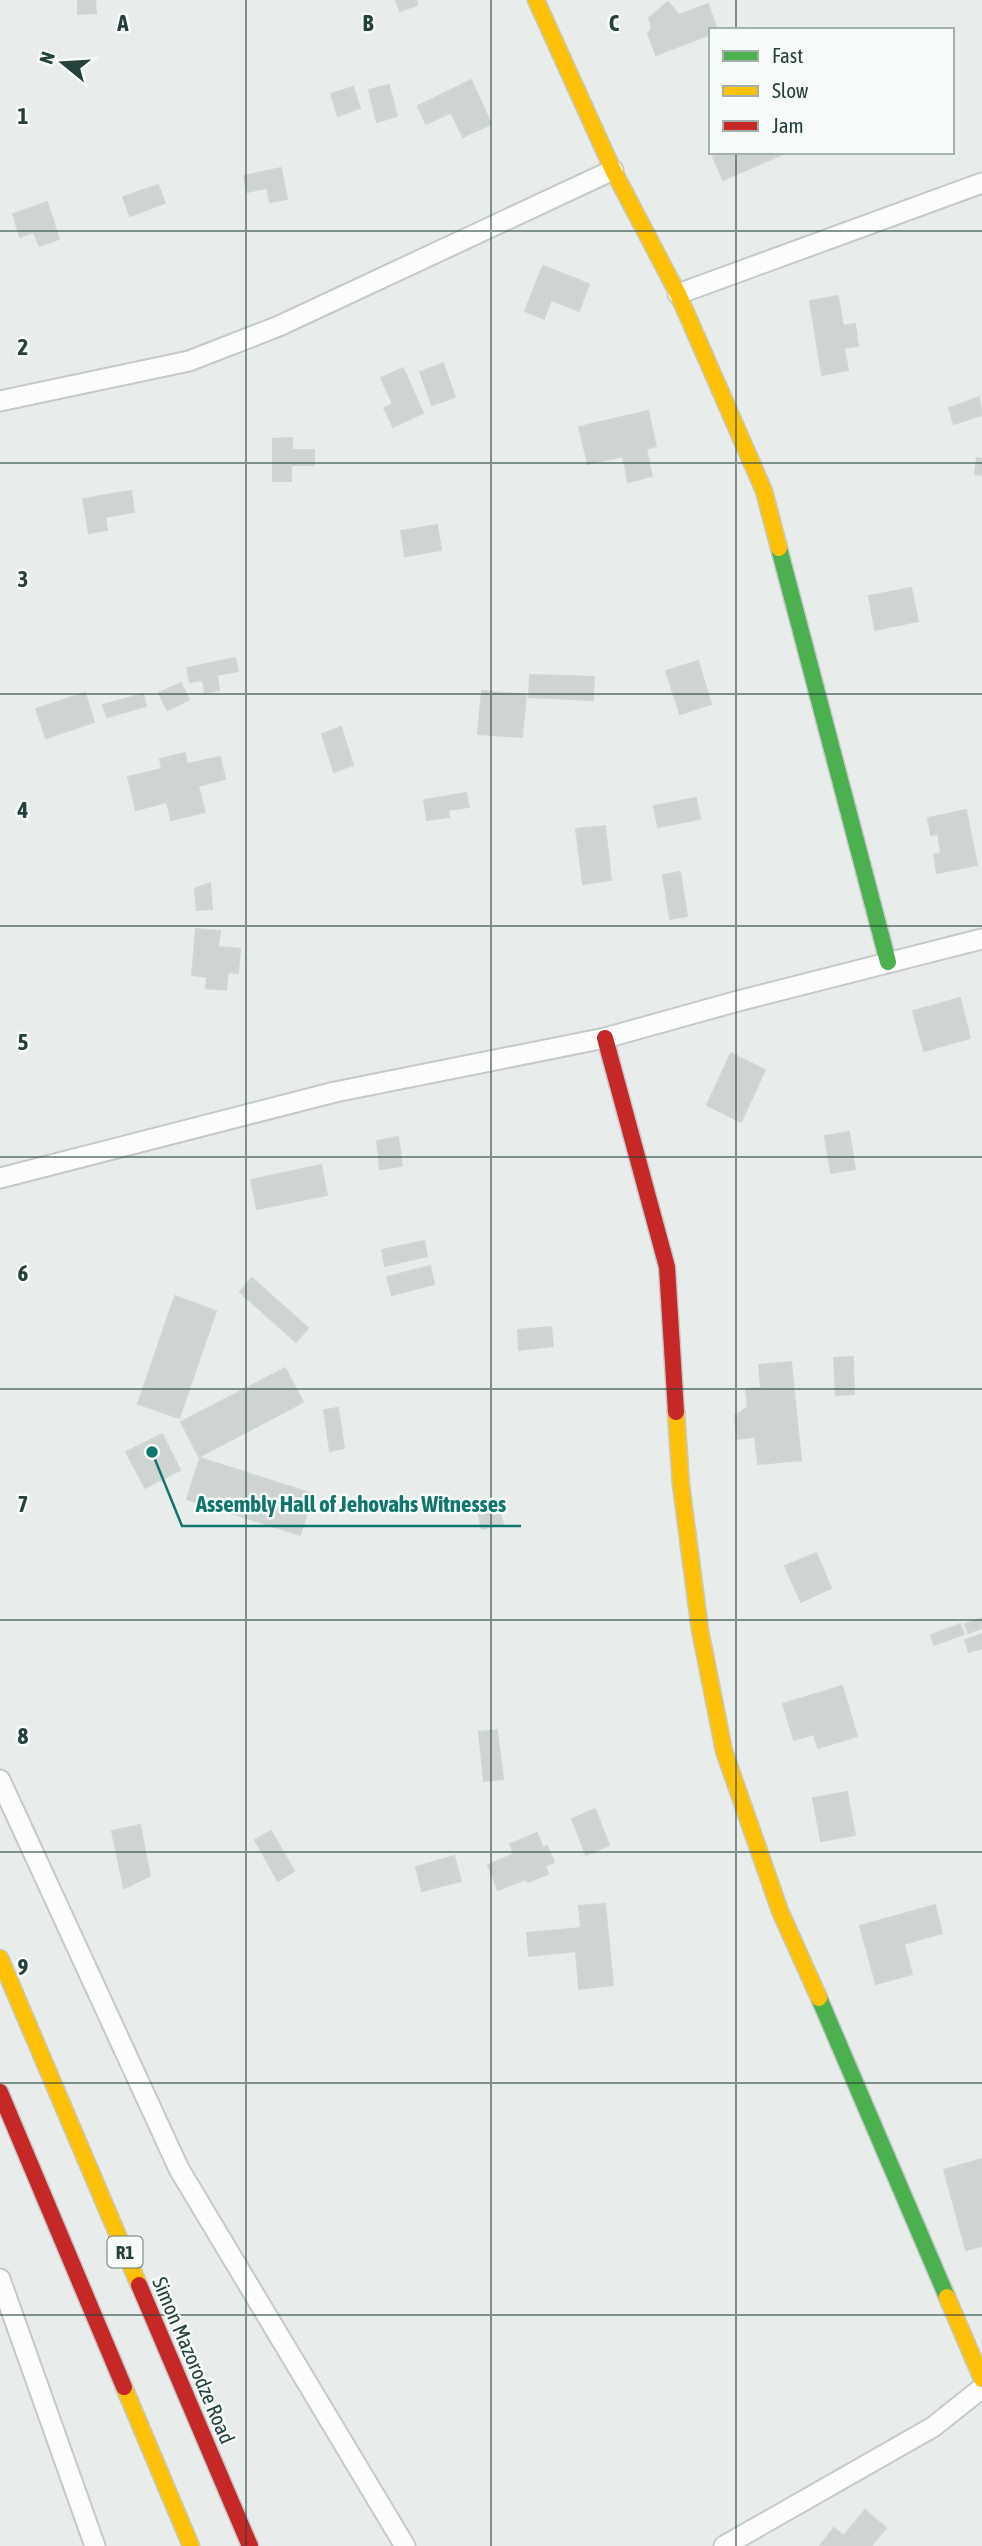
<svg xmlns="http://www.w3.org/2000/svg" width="982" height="2546" font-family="'Asap Condensed',sans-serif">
  <rect width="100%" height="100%" fill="#e8edeb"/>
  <g fill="#cfd4d2" stroke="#d1d6d4" stroke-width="2">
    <path d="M 95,0 L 96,13 L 78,14 L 78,1 Z"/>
    <path d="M 396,0 L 416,0 L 417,5 L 400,11 Z"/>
    <path d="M 668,2 L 679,15 L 708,4 L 717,30 L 711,30 L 711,34 L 656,55 L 648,34 L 652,28 L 649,18 Z"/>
    <path d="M 471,80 L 491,124 L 463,137 L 451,112 L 426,124 L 418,106 Z"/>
    <path d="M 389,85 L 397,116 L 377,122 L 369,90 Z"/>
    <path d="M 353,87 L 360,108 L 338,116 L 331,94 Z"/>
    <path d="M 725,152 L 780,152 L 781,155 L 723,180 L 713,157 Z"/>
    <path d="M 281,168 L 287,199 L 270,202 L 267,188 L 247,192 L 244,176 Z"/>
    <path d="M 158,185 L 165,203 L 130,216 L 123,197 Z"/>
    <path d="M 47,202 L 59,239 L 39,246 L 34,232 L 20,237 L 13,214 Z"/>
    <path d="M 543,266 L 589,284 L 579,311 L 551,300 L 544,319 L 525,311 Z"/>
    <path d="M 838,296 L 843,326 L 855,324 L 858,346 L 844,348 L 848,370 L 822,375 L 810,301 Z"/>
    <path d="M 443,363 L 455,397 L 432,405 L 420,372 Z"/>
    <path d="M 403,368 L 423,413 L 393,427 L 384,408 L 393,404 L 381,378 Z"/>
    <path d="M 979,397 L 982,415 L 954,424 L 949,408 Z"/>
    <path d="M 648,411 L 656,446 L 646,449 L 652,476 L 628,482 L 623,456 L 588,464 L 579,427 Z"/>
    <path d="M 292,438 L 292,450 L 314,450 L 314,465 L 291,465 L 291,481 L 273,481 L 273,439 Z"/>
    <path d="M 977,458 L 982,459 L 982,475 L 975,474 Z"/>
    <path d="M 131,491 L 134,512 L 105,517 L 107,530 L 89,533 L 83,499 Z"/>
    <path d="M 437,525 L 441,550 L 405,556 L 401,531 Z"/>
    <path d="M 911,588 L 918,621 L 875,630 L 869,596 Z"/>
    <path d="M 235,658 L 238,671 L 217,675 L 219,690 L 205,693 L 203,680 L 190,682 L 187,668 Z"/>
    <path d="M 698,661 L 711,704 L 680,714 L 666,671 Z"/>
    <path d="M 530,675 L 594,677 L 593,700 L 529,697 Z"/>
    <path d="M 181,683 L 189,700 L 167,710 L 159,693 Z"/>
    <path d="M 482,691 L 526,695 L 522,737 L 478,734 Z"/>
    <path d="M 85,693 L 94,722 L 46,738 L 36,709 Z"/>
    <path d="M 143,694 L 146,706 L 107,717 L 103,705 Z"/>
    <path d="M 341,727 L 353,765 L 334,772 L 322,734 Z"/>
    <path d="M 185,753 L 187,764 L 220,757 L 225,779 L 198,786 L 205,812 L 171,820 L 167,802 L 136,810 L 128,777 L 162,769 L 160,759 Z"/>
    <path d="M 466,793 L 469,807 L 448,810 L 449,817 L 427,820 L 424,800 Z"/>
    <path d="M 696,798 L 700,819 L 658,827 L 654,806 Z"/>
    <path d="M 966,810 L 977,865 L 937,873 L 934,855 L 941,853 L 938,834 L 931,835 L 928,818 Z"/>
    <path d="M 605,826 L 611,880 L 583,884 L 576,829 Z"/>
    <path d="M 680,872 L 687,916 L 670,919 L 663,875 Z"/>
    <path d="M 210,883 L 212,909 L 197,910 L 195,889 Z"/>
    <path d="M 196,929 L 220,931 L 218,947 L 240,949 L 238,973 L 228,972 L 226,990 L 206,988 L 207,977 L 192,975 Z"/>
    <path d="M 960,998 L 970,1038 L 924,1051 L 913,1011 Z"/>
    <path d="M 731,1053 L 765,1070 L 741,1122 L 707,1105 Z"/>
    <path d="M 849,1132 L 855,1169 L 831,1173 L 825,1136 Z"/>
    <path d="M 398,1137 L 402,1166 L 380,1169 L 377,1141 Z"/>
    <path d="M 321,1165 L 327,1195 L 257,1209 L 251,1180 Z"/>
    <path d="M 424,1241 L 427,1256 L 385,1266 L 382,1250 Z"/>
    <path d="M 430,1266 L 434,1284 L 392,1295 L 387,1277 Z"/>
    <path d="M 252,1278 L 308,1328 L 296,1342 L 240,1292 Z"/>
    <path d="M 175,1296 L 216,1311 L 179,1418 L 138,1404 Z"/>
    <path d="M 551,1327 L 553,1346 L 519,1350 L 518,1330 Z"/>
    <path d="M 853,1357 L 854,1394 L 836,1395 L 834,1358 Z"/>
    <path d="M 791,1362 L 801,1460 L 758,1464 L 755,1437 L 737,1439 L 735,1416 L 748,1407 L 746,1389 L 761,1388 L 759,1365 Z"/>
    <path d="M 285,1368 L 303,1402 L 199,1457 L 181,1422 Z"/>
    <path d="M 338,1408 L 344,1448 L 330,1451 L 324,1410 Z"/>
    <path d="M 162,1434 L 180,1470 L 145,1488 L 126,1452 Z"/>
    <path d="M 200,1458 L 313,1494 L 300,1535 L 187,1499 Z"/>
    <path d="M 497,1501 L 503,1524 L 482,1529 L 477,1507 Z"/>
    <path d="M 816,1553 L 831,1588 L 801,1602 L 785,1566 Z"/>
    <path d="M 982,1618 L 982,1628 L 968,1633 L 965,1624 Z"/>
    <path d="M 960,1624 L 964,1634 L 934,1645 L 931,1635 Z"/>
    <path d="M 982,1634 L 982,1648 L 969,1652 L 965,1640 Z"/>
    <path d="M 842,1686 L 857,1736 L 818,1748 L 814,1734 L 794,1740 L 783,1704 Z"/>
    <path d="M 497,1730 L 503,1779 L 484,1781 L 479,1732 Z"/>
    <path d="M 847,1792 L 855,1835 L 821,1841 L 813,1798 Z"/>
    <path d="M 595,1809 L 609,1845 L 586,1855 L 572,1819 Z"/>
    <path d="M 140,1825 L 150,1876 L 124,1888 L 112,1831 Z"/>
    <path d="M 271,1831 L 294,1871 L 278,1881 L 255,1840 Z"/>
    <path d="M 537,1833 L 543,1848 L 547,1846 L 554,1862 L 545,1866 L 548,1874 L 528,1882 L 526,1879 L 498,1890 L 488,1865 L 514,1854 L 510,1844 Z"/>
    <path d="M 454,1856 L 461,1881 L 422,1891 L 416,1867 Z"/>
    <path d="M 605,1904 L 613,1985 L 579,1989 L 576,1951 L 529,1956 L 527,1933 L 581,1928 L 579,1906 Z"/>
    <path d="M 935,1905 L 942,1933 L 904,1944 L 912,1974 L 876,1984 L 860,1926 Z"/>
    <path d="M 982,2159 L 982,2246 L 966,2250 L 944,2170 Z"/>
    <path d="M 865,2510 L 886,2528 L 871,2546 L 820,2546 L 834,2528 L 844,2536 Z"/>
  </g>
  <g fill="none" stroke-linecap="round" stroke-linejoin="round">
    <defs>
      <g id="street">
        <path d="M 678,294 L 982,183"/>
        <path d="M 0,401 L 189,361 L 279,326 L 613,170"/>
        <path d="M 0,1178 L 335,1092 L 605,1038 L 738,1001 L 982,939"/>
        <path d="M 0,1780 L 179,2169 L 405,2546"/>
        <path d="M 0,2279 L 95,2546"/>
        <path d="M 724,2546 L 933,2427 L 982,2388"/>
      </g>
      <g id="fast">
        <path d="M 779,548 L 888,962"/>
        <path d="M 819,1998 L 947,2297"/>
      </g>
      <g id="slow">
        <path d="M 536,0 L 613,170 L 678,294 L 764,491 L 779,548"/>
        <path d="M 676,1412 L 681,1485 L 700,1630 L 724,1751 L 780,1911 L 819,1998"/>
        <path d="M 0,1958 L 139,2285"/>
        <path d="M 947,2297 L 982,2379"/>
        <path d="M 124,2387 L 191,2546"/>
      </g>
      <g id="jam">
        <path d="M 605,1038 L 667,1267 L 676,1412"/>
        <path d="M 0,2092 L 124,2387"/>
        <path d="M 139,2285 L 250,2546"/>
      </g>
    </defs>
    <use href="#street" stroke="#c5cac8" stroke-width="23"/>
    <use href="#fast" stroke="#c3cbc8" stroke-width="19"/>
    <use href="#slow" stroke="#c3cbc8" stroke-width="19"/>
    <use href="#jam" stroke="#c3cbc8" stroke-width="19"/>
    <use href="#street" stroke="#fcfcfc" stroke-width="19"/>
    <use href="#fast" stroke="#4caf50" stroke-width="16"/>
    <use href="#slow" stroke="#ffc107" stroke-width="16"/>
    <use href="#jam" stroke="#c62828" stroke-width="16"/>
  </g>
  <path fill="none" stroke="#24423a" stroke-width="2" stroke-opacity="0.55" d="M 246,0 L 246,2546M 491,0 L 491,2546M 736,0 L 736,30M 736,152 L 736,2546M 0,231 L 982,231M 0,463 L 982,463M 0,694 L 982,694M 0,926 L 982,926M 0,1157 L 982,1157M 0,1389 L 982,1389M 0,1620 L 982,1620M 0,1852 L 982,1852M 0,2083 L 982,2083M 0,2315 L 982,2315"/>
  <g text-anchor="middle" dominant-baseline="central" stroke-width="5" stroke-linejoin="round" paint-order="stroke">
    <rect fill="#f7fbf9" stroke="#637a73" stroke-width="2" x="107.5" y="2236.5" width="35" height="31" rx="5"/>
    <g font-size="19" font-weight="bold" fill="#24423a">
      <text x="125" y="2252">R1</text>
    </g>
    <g font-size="21" fill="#24423a" stroke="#f7fbf9">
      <text transform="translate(194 2360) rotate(67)">Simon Mazorodze Road</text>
    </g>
  </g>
  <g font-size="23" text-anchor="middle" font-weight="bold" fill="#24423a" stroke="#f7fbf9" stroke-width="5" stroke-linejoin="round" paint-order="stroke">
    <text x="123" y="31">A</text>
    <text x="368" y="31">B</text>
    <text x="614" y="31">C</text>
    <text x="23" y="124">1</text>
    <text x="23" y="355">2</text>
    <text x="23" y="587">3</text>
    <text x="23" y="818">4</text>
    <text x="23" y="1050">5</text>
    <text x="23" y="1281">6</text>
    <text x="23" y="1512">7</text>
    <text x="23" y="1744">8</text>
    <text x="23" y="1975">9</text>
  </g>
  <path fill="none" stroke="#0f766e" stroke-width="2.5" d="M152 1452L182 1526H521"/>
  <circle fill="#0f766e" stroke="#f7fbf9" stroke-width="2.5" cx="152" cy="1452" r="7"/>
  <g font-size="23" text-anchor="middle" font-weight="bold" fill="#0f766e" stroke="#f7fbf9" stroke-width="5" stroke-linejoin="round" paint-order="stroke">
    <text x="351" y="1512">Assembly Hall of Jehovahs Witnesses</text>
  </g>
  <rect x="709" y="28" width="245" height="126" fill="#f7fbf9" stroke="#a3b1ad" stroke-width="2"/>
  <rect x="723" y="51" width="35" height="10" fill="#4caf50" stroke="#a3b1ad" stroke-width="2"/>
  <text x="772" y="63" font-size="21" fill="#24423a">Fast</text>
  <rect x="723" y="86" width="35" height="10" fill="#ffc107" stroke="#a3b1ad" stroke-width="2"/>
  <text x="772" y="98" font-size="21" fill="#24423a">Slow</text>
  <rect x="723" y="121" width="35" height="10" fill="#c62828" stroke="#a3b1ad" stroke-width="2"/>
  <text x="772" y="133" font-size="21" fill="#24423a">Jam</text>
  <g transform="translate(63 63) rotate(288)" stroke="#f7fbf9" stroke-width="5" paint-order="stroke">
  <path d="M0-5L12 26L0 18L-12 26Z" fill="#24423a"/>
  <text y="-10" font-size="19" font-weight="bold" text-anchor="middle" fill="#24423a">N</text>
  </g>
</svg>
